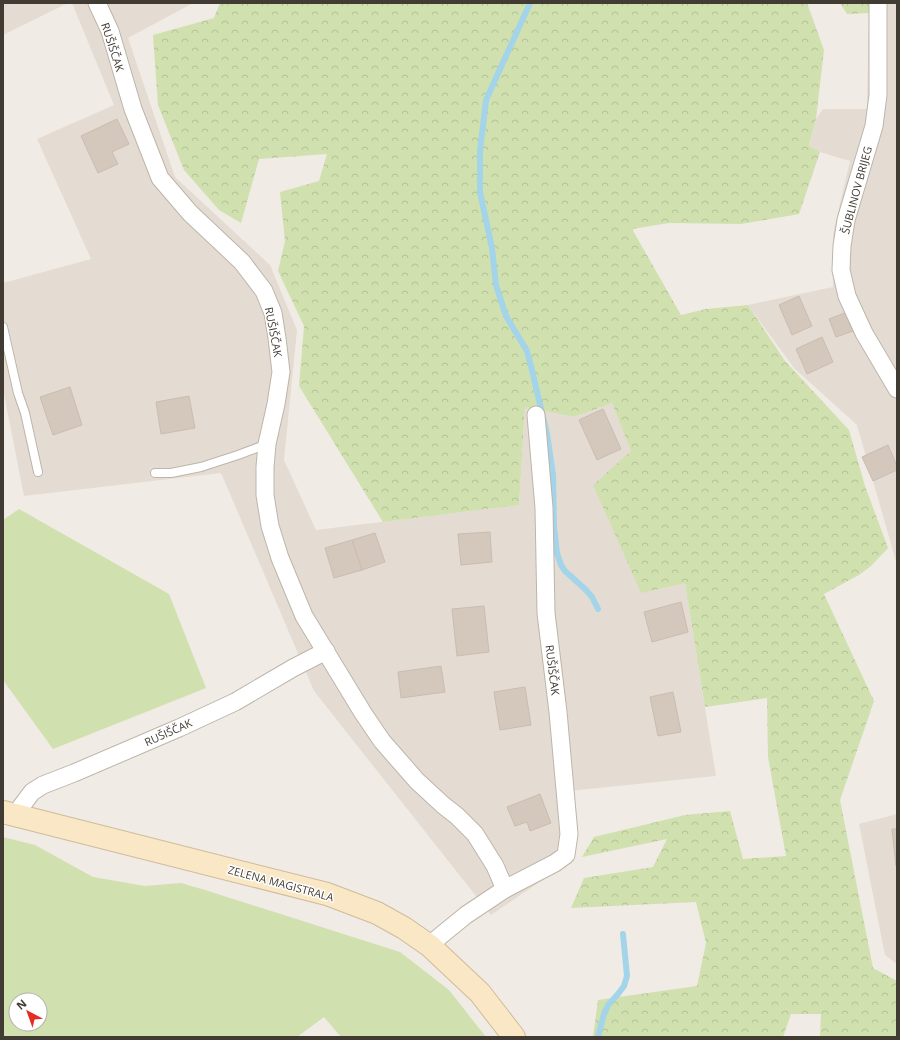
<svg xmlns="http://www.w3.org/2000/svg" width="900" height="1040" font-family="'Open Sans',sans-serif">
  <defs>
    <pattern id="forest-crowns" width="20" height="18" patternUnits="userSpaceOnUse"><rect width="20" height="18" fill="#d0e1af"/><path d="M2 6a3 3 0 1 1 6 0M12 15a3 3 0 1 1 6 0" fill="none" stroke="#b4c297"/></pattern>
  </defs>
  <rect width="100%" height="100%" fill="#f0ebe4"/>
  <g fill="#e4dcd2">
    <path d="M 3,3 L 68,3 L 3,35 Z"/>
    <path d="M 72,3 L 193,3 L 128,38 L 175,177 L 270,265 L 297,330 L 284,460 L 316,530 L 519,505 L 525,407 L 574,417 L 612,403 L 685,583 L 716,776 L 559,792 L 563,866 L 491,915 L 314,691 L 221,473 L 24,496 L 3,389 L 3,283 L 91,259 L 37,139 L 114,105 Z"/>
    <path d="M 869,3 L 897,3 L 897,565 L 857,425 L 794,368 L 748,305 L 833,287 L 833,234 L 850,161 L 820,152 L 809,147 L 816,119 L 823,109 L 867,109 Z"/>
    <path d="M 897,814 L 897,964 L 885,955 L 859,824 Z"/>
  </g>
  <g fill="#d0e1af" fill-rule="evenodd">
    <path d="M 19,509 L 169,594 L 206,688 L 53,749 L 3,680 L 3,520 Z"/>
    <path d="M 3,837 L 35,845 L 93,877 L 145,886 L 181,883 L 205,890 L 400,952 L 449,990 L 486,1037 L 341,1037 L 324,1017 L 297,1037 L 3,1037 ZM 16,1000 L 40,1000 L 40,1024 L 16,1024 Z"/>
  </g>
  <g fill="url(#forest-crowns)">
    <path d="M 220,3 L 807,3 L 824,50 L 816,119 L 809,146 L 820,152 L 799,214 L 741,224 L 669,223 L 632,229 L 681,315 L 706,309 L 748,305 L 785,361 L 849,430 L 865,486 L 888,548 L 871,566 L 859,575 L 824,594 L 874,701 L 840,800 L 873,968 L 897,981 L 897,1037 L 820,1037 L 821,1014 L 791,1014 L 783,1037 L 593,1037 L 598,1000 L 697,986 L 706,943 L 696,902 L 571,908 L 584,878 L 653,867 L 667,839 L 582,857 L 594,837 L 685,815 L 730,811 L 743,859 L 786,856 L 768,757 L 767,698 L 705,707 L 685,583 L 641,593 L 593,485 L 631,451 L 612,403 L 574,417 L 525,407 L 519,505 L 383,522 L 299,386 L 304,326 L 278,271 L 285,241 L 280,192 L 319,181 L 327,154 L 259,159 L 241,223 L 219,210 L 184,170 L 158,105 L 153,35 L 214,18 Z"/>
    <path d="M 840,3 L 869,3 L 870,13 L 847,14 Z"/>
  </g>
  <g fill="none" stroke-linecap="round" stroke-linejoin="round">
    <g stroke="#a4d4e9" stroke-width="6">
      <path d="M 530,3 L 486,100 L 480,151 L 480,192 L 492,248 L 496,285 L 506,316 L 527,351 L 531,366 L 547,434 L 553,475 L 554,527 L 557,553 L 561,565 L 565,571 L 586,590 L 592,597 L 598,609"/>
      <path d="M 598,1037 L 604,1014 L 608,1005 L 618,994 L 624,986 L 627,976 L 623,934"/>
    </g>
  </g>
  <g fill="#d4c8bd" stroke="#cbbcae">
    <path d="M 117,119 L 129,144 L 112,152 L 118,164 L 98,173 L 81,136 Z"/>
    <path d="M 799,296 L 812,326 L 792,335 L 779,305 Z"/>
    <path d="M 847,312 L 853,331 L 836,337 L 829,319 Z"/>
    <path d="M 822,337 L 833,362 L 807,374 L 796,349 Z"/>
    <path d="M 70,387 L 82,425 L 53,435 L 40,397 Z"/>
    <path d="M 189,396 L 195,428 L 161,434 L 156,402 Z"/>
    <path d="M 603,409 L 621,449 L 597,460 L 579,420 Z"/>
    <path d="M 888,445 L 897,466 L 897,470 L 873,481 L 862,457 Z"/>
    <path d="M 490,532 L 492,562 L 461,565 L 458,534 Z"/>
    <path d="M 375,533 L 385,562 L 362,570 L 352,540 Z"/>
    <path d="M 352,540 L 362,570 L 334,578 L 325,548 Z"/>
    <path d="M 681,602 L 688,632 L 652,642 L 644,612 Z"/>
    <path d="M 484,606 L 489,652 L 457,656 L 452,609 Z"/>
    <path d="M 441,666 L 445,692 L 401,698 L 398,672 Z"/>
    <path d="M 525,687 L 531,725 L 500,730 L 494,692 Z"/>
    <path d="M 673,692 L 681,732 L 658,736 L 650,697 Z"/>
    <path d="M 540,794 L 551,823 L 530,831 L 527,822 L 515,826 L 507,807 Z"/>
    <path d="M 892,829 L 897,829 L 897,865 L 896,866 Z"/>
  </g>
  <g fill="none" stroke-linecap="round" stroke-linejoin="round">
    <defs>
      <g id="lane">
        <path d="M 3,327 L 18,393 L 25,413 L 38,472"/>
        <path d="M 155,473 L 171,473 L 201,467 L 238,455 L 267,444"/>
      </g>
      <g id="street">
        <path d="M 97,3 L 110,31 L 133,109 L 160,178 L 190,213 L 242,262 L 264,291 L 273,313 L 277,338 L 281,372 L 276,404 L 267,444 L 265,467 L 265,495 L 270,526 L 280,558 L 304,616 L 363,713 L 382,741 L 417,781 L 443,805 L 457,816 L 475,834 L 495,866 L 505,889"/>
        <path d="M 878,3 L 878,95 L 874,126 L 846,220 L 842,246 L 841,270 L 847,296 L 864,333 L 897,389"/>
        <path d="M 16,816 L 20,808 L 32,792 L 43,785 L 74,773 L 179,728 L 235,702 L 293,668 L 326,651"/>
        <path d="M 430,946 L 439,937 L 466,915 L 505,889 L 555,863 L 566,855 L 569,834 L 558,712 L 546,613 L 544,508 L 536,415"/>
      </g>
      <path id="secondary" d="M 3,812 L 327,894 L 377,913 L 404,928 L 430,946 L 480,993 L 514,1037"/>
    </defs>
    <use href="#lane" stroke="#bdb5aa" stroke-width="10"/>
    <use href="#street" stroke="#bdb5aa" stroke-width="19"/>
    <use href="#secondary" stroke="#cfbb99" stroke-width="24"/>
    <use href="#lane" stroke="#fff" stroke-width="8"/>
    <use href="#street" stroke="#fff" stroke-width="17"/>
    <use href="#secondary" stroke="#f9e7c5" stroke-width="22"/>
  </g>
  <g text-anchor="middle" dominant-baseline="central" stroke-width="3" stroke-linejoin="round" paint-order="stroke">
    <g font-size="11" fill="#413b34" stroke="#fff">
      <text transform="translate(113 47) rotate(72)">RUŠIŠČAK</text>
      <text transform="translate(856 190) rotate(-75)">ŠUBLINOV BRIJEG</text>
      <text transform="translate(274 332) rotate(79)">RUŠIŠČAK</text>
      <text transform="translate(553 670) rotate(83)">RUŠIŠČAK</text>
      <text transform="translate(168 732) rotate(-24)">RUŠIŠČAK</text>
      <text transform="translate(281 883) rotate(15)">ZELENA MAGISTRALA</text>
    </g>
  </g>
  <rect width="900" height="1040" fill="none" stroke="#413b34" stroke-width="8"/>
  <g transform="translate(28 1012) rotate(319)"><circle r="19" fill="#ffffff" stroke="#b3b1ae"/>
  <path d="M0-3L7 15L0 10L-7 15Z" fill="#e62d24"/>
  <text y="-6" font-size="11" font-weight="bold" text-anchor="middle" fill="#413b34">N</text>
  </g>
</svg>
